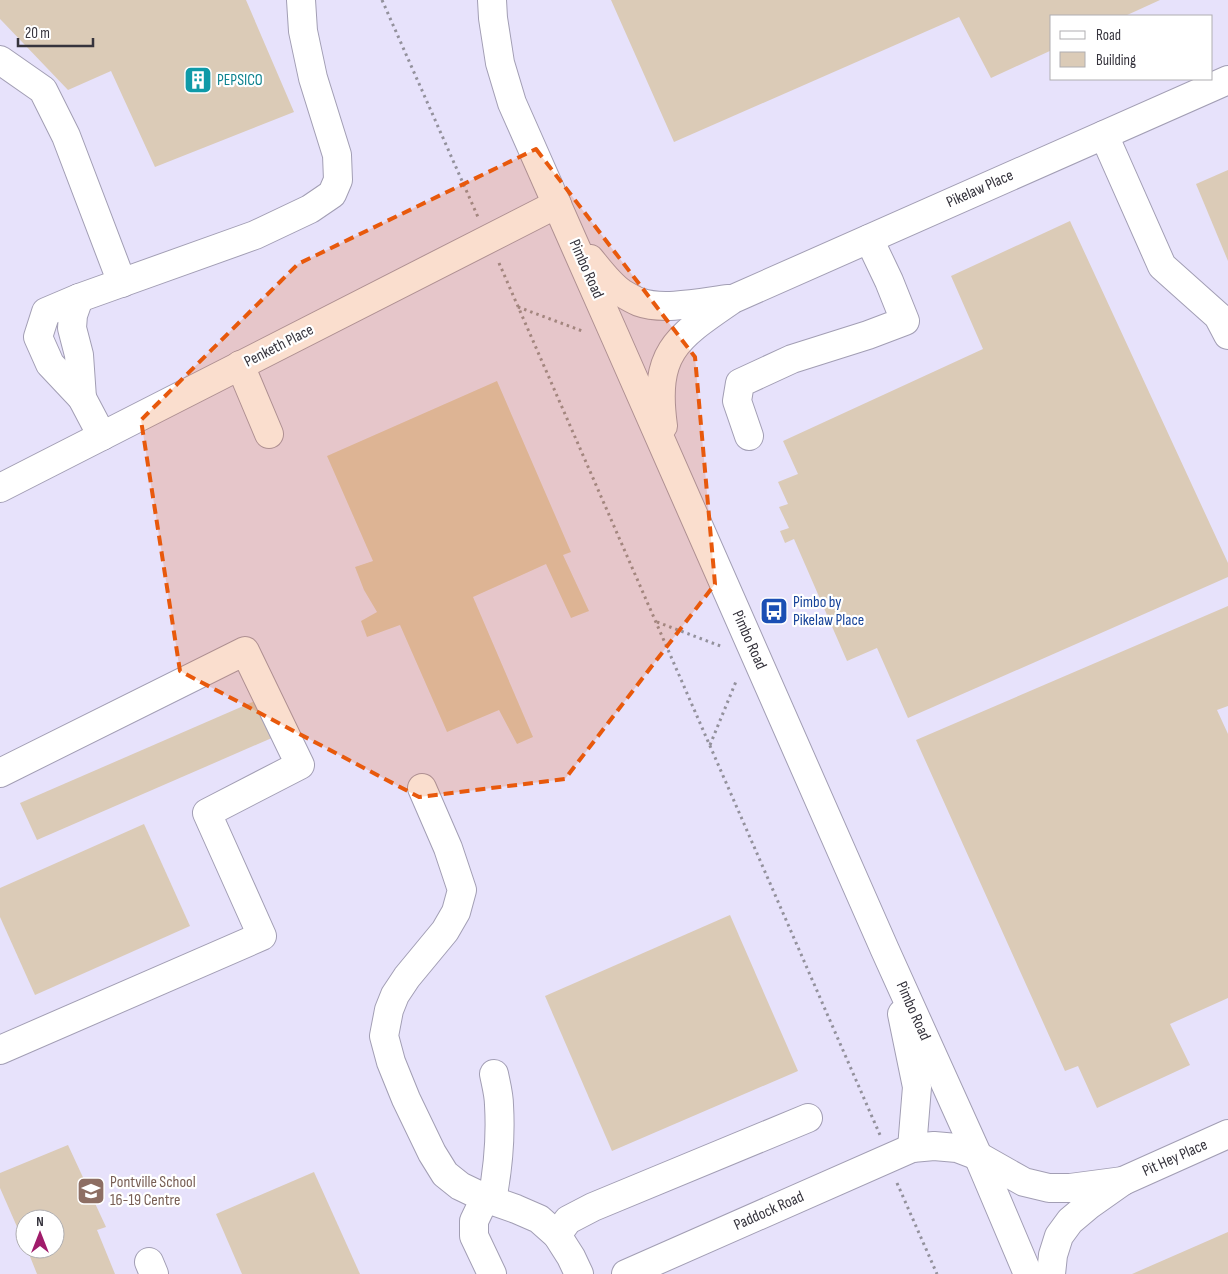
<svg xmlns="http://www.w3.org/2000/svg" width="1228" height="1274" font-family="'Sofia Sans Condensed',sans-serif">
  <rect width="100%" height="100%" fill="#efedfb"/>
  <path fill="#e7e2fb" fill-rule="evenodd" d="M 0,0 L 1228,0 L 1228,1274 L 0,1274 ZM 1052,16 L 1212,16 L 1212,79 L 1052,79 ZM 25,1219 L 55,1219 L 55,1249 L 25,1249 Z"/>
  <g fill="#dbcbb7">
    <path d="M 0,0 L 246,0 L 294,112 L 155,167 L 111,71 L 68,90 L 2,21 L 0,19 Z"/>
    <path d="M 611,0 L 1160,0 L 1125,16 L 1052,16 L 1052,50 L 991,78 L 959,17 L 674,142 Z"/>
    <path d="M 1228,170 L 1228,261 L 1196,184 Z"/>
    <path d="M 1070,221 L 1228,563 L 1228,577 L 908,718 L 877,648 L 847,661 L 794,539 L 785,543 L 780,531 L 789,528 L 779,507 L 788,504 L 778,482 L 798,474 L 783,441 L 983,349 L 951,276 Z"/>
    <path d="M 497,381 L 571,552 L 563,555 L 589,611 L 571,618 L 546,564 L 473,597 L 533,737 L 517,744 L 499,710 L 447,732 L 400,625 L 367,637 L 361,621 L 377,612 L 364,590 L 355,567 L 373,561 L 327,456 Z"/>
    <path d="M 1228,606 L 1228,706 L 1217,710 L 1228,734 L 1228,998 L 1170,1024 L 1190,1065 L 1097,1108 L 1078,1066 L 1065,1071 L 916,740 Z"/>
    <path d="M 262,698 L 281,734 L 37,840 L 20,803 Z"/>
    <path d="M 144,824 L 190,926 L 35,995 L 0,917 L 0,888 Z"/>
    <path d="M 730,915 L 798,1071 L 612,1151 L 545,996 Z"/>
    <path d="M 68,1145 L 106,1227 L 97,1230 L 115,1274 L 37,1274 L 27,1249 L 55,1249 L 55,1219 L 25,1219 L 25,1245 L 0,1188 L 0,1173 Z"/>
    <path d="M 314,1172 L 360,1274 L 242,1274 L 216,1214 Z"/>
    <path d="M 1228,1232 L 1228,1274 L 1132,1274 Z"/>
  </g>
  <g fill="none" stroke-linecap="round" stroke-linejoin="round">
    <defs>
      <g id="minor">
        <path d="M 492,0 L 493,18 L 500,63 L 512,103 L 615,336 L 885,950 L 978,1156 L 1028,1274"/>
        <path d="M 0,60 L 43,90 L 66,136 L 122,283"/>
        <path d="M 1104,135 L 1162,266 L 1218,316 L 1228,335"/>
        <path d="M 590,259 C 599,270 610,285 622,293 C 627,296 634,300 639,302 C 663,311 704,302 729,299"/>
        <path d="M 79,298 L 73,315 L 72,328 L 79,355 L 82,398"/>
        <path d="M 240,365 L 269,434"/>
        <path d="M 663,426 C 653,352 676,338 733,299 L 1228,80"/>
        <path d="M 102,436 L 82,398 L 50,364 L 38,337 L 46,312 L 79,298 L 255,235 L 310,209 L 332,194 L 338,180 L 337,155 L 313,78 L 303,31 L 301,0"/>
        <path d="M 749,436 L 737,401 L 740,383 L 792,359 L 868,335 L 905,321 L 889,281 L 869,239"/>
        <path d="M 0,488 L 557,204"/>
        <path d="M 0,773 L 245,651 L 300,765 L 207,813 L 262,936 L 0,1050"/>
        <path d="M 422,788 L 448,848 L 462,890 L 456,912 L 445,931 L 407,977 L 395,995 L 389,1010 L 384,1036 L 391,1062 L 406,1099 L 432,1153 L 445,1174 L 460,1186 L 485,1198 L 516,1209 L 539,1219 L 557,1235 L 571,1257 L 579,1274"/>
        <path d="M 902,1014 L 917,1087 L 912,1148"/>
        <path d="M 485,1198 L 474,1221 L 474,1236 L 492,1274"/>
        <path d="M 492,1200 C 498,1169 501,1138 499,1105 C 499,1095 496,1084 494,1074"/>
        <path d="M 557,1235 L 568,1220 L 593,1207 L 808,1118"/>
        <path d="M 149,1262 L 154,1274"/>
        <path d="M 626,1274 L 912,1148 L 934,1146 L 957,1148 L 978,1156 L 1024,1182 L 1049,1188 L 1070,1188 L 1123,1181"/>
        <path d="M 1051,1274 L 1053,1255 L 1059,1236 L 1070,1221 L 1089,1205 L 1123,1181 L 1228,1134"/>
      </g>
    </defs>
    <use href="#minor" stroke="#a29eb4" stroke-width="30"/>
    <g stroke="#93919c" stroke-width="3" stroke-dasharray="2.5 4" stroke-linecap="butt">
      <path d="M 382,0 L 478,217"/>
      <path d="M 499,263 L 880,1135"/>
      <path d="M 518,307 L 585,332"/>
      <path d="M 657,622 L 723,647"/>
      <path d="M 710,745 L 737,679"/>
      <path d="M 897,1183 L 937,1274"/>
    </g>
    <use href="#minor" stroke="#fff" stroke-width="28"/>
  </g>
  <path fill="#e8590c" fill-opacity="0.2" stroke="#e8590c" stroke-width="4" stroke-dasharray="10 6" stroke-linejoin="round" d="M 536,149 L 695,357 L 715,584 L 565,779 L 419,797 L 180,671 L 141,420 L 298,264 Z"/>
  <defs>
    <symbol id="building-square" viewBox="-11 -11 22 22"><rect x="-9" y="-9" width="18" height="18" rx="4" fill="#0f9aa8" stroke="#fff"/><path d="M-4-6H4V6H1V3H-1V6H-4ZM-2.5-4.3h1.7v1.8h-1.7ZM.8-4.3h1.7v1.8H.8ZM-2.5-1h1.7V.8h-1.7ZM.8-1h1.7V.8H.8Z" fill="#fff"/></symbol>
    <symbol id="bus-square" viewBox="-11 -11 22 22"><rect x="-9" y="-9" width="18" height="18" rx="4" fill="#1a4fb4" stroke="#fff"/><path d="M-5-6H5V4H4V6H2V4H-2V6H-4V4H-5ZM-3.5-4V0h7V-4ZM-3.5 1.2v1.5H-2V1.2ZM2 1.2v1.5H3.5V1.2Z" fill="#fff"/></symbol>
    <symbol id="school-square" viewBox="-11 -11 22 22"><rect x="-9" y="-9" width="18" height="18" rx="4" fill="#8d6e63" stroke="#fff"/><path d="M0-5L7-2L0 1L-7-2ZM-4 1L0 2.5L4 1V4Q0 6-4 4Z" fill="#fff"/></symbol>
  </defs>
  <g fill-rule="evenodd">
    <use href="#building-square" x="182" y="64" width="32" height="32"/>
    <use href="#bus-square" x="758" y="595" width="32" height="32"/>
    <use href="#school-square" x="75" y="1175" width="32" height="32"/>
  </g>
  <g text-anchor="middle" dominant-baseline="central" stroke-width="4.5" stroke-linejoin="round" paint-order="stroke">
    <g font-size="16" fill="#0d838f" stroke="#fff" text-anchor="start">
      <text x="217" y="80">PEPSICO</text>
    </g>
    <g font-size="16" fill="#36343d" stroke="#fff">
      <text transform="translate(980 189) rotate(-24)">Pikelaw Place</text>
      <text transform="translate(586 269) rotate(66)">Pimbo Road</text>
      <text transform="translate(279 346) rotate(-27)">Penketh Place</text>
      <text transform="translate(749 640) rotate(66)">Pimbo Road</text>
      <text transform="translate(913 1011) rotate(66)">Pimbo Road</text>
      <text transform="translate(1175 1158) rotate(-24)">Pit Hey Place</text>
      <text transform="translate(769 1211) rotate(-24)">Paddock Road</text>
    </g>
    <g font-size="16" fill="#164399" stroke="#fff" text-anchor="start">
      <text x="793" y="602">Pimbo by<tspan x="793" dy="18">Pikelaw Place</tspan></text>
    </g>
    <g font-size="16" fill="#785e54" stroke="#fff" text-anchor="start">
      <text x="110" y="1182">Pontville School<tspan x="110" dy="18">16-19 Centre</tspan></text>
    </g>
  </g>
  <rect x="1050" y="15" width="162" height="65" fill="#ffffff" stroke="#afaeb1"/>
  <rect x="1060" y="31" width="25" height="8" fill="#ffffff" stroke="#afaeb1"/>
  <text x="1096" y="40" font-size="15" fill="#36343d">Road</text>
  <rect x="1060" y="52" width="25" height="15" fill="#dbcbb7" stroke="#afaeb1"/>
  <text x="1096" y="65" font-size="15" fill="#36343d">Building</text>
  <g transform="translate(40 1234)"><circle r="24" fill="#ffffff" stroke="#afaeb1"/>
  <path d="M0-4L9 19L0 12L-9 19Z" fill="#a01c6b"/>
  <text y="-8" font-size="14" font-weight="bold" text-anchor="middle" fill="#36343d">N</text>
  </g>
  <path d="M18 38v8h75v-8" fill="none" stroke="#36343d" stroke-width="2.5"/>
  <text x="25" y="38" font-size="15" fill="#36343d" stroke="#ffffff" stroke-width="4" paint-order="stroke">20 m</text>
</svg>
